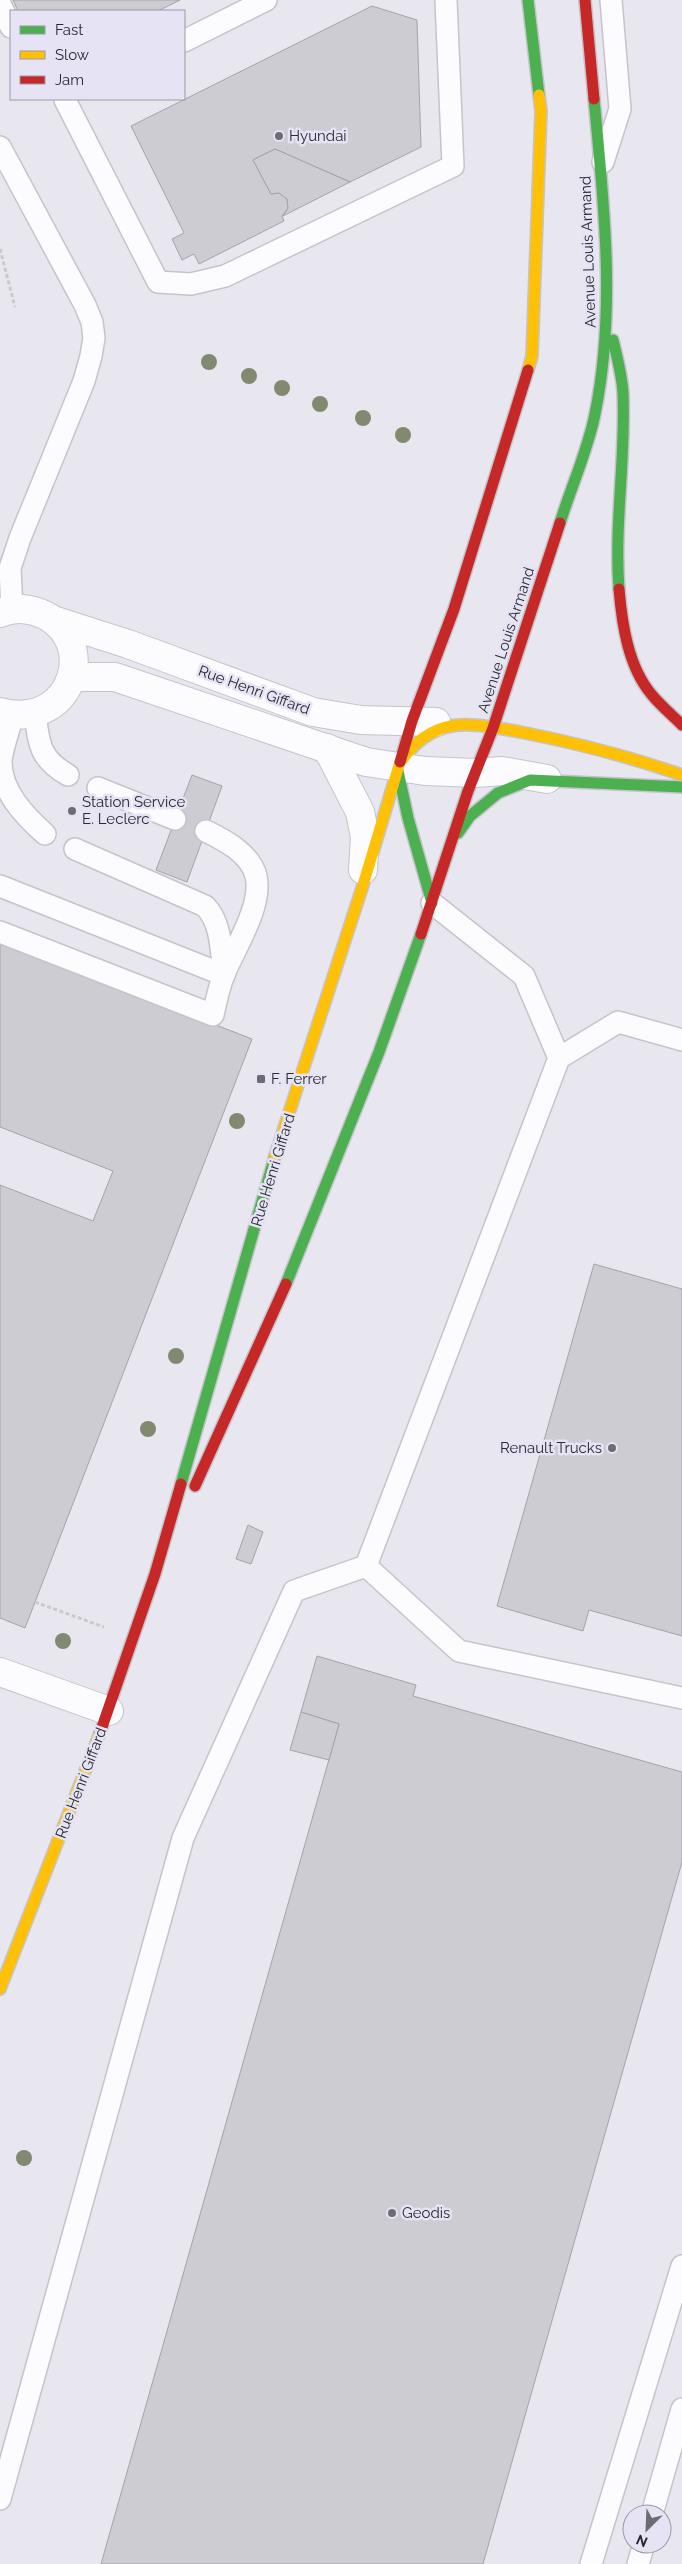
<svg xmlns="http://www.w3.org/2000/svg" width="682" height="2564" font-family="Raleway,sans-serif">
  <rect width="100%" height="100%" fill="#e8e7f0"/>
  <g fill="#cdccd3" stroke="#a4a3aa">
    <path d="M 13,0 L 180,0 L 158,11 L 18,11 Z"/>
    <path d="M 372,6 L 417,20 L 421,147 L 350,182 L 275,149 L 253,160 L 271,194 L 279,193 L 287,199 L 288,208 L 282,216 L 284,221 L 199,264 L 194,254 L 182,260 L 172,239 L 184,233 L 131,126 Z"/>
    <path d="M 275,149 L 350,182 L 283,216 L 288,208 L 287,199 L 279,193 L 271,194 L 253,160 Z"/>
    <path d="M 192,775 L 222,786 L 187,882 L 156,870 Z"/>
    <path d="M 0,941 L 252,1039 L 25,1628 L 0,1618 L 0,1185 L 93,1221 L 113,1171 L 0,1127 Z"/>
    <path d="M 594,1264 L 682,1289 L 682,1636 L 589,1610 L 583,1631 L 497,1606 Z"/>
    <path d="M 248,1525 L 263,1532 L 251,1564 L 236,1559 Z"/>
    <path d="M 317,1656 L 416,1685 L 413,1696 L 682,1772 L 682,1862 L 483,2564 L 101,2564 L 339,1724 L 301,1712 Z"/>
    <path d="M 301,1712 L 339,1724 L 329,1760 L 290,1750 Z"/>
  </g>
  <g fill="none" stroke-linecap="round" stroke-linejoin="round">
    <defs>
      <g id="lane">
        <path d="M 0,4 L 11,27"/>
        <path d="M 184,41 L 266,0"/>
        <path d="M 67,99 L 65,100 L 158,282 L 191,284 L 225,276 L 453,166 L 446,0"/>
        <path d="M 0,147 L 85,305 L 92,322 L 94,338 L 91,356 L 84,381 L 20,538 L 10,568 L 12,610"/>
        <path d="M 603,162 L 620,109 L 611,0"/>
        <path d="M 35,714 C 39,745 40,759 68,775"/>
        <path d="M 13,715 C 9,730 3,746 1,760 C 0,791 25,816 45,834"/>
        <path d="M 98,788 L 175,819"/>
        <path d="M 75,849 L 205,906 C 222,923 221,952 224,975"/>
        <path d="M 0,886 L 224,975"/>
        <path d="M 432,903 L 524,976 L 559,1058"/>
        <path d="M 0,932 L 213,1015 C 216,1001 219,987 224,974 C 235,948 263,905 256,876 C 250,853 224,840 206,831"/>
        <path d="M 366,1566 L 459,1651 L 682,1698"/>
        <path d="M 0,2499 L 183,1838 L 294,1591 L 366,1566 L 559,1058 L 618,1022 L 682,1040"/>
        <path d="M 652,2514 L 682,2409"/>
        <path d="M 591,2564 L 682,2266"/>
        <path d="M 638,2564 L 644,2544"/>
      </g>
      <g id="street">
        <path d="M 0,613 C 11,608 23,608 34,611 C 102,631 77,732 0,712"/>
        <path d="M 53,620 L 128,644 L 313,712 L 361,720 L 436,722"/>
        <path d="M 72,677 L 115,677 L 366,762 L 425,771 L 476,773 L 502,771 L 547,779"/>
        <path d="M 327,748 L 360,812 L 365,837 L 363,870"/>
        <path d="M 0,1672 L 109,1711"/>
      </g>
      <g id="fast">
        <path d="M 528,0 L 539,95"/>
        <path d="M 613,340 C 617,357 622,375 623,393 C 626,458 614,523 619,589"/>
        <path d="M 560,523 C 571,487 588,450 595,414 C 616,311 604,204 594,99"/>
        <path d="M 398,771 L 408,818 L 432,903"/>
        <path d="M 458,833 L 470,816 L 498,793 L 530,780 L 682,787"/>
        <path d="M 286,1284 L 379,1052 L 421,934"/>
        <path d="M 181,1484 L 275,1156"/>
      </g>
      <g id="slow">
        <path d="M 528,370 L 532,356 L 541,111 L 539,95"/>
        <path d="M 402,760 C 414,743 430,730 451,726 C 472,722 495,728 515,731 C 572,742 628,756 682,775"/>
        <path d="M 275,1156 L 363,885 L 400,762"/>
        <path d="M 0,1989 L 100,1733"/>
      </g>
      <g id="jam">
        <path d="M 585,0 L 594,99"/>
        <path d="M 619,589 C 622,624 628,667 652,695 C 661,706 672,715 682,725"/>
        <path d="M 400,762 L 412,721 L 454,609 L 528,370"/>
        <path d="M 421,934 L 468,791 L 493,728 L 560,523"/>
        <path d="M 195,1486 L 286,1284"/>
        <path d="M 100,1733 L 155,1574 L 181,1484"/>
      </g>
    </defs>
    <use href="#lane" stroke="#c5c4cb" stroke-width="24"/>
    <use href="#street" stroke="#c5c4cb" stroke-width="30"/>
    <use href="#fast" stroke="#c5c4cb" stroke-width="14"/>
    <use href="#slow" stroke="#c5c4cb" stroke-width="14"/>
    <use href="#jam" stroke="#c5c4cb" stroke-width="14"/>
    <g stroke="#cacacc" stroke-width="3" stroke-dasharray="4 2.5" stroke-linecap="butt">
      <path d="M 0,249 L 15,307"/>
      <path d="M 35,1602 L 104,1627"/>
    </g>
    <use href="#lane" stroke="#fcfbfd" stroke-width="21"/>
    <use href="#street" stroke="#fcfbfd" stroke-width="28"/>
    <use href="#fast" stroke="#4caf50" stroke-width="11"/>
    <use href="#slow" stroke="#ffc107" stroke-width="11"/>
    <use href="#jam" stroke="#c62828" stroke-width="11"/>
  </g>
  <g fill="#818971">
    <circle cx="209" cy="362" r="8"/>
    <circle cx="249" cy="376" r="8"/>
    <circle cx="282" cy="388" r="8"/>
    <circle cx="320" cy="404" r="8"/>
    <circle cx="363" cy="418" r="8"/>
    <circle cx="403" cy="435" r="8"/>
    <circle cx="237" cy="1121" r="8"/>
    <circle cx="176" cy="1356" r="8"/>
    <circle cx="148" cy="1429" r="8"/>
    <circle cx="63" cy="1641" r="8"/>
    <circle cx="24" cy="2158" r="8"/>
  </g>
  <g fill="#6c6c73" stroke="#e5e3f4" stroke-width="2">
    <circle cx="279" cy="136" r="5"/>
    <circle cx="72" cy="811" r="5"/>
    <rect x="256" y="1074" width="10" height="10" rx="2.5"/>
    <circle cx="612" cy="1448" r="5"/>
    <circle cx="392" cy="2213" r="5"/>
  </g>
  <g text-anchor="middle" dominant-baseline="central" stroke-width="5" stroke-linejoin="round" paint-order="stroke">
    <g font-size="15" fill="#2a2a30" stroke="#e5e3f4" text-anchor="start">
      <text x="289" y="136">Hyundai</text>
      <text x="82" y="802">Station Service<tspan x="82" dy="17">E. Leclerc</tspan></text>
      <text x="271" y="1079">F. Ferrer</text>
      <text x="602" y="1448" text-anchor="end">Renault Trucks</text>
      <text x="402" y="2213">Geodis</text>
    </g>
    <g font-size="15" fill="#2a2a30" stroke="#e5e3f4">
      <text transform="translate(588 252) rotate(-92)">Avenue Louis Armand</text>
      <text transform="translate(506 640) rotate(-72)">Avenue Louis Armand</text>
      <text transform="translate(254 690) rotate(20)">Rue Henri Giffard</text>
      <text transform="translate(273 1170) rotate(-73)">Rue Henri Giffard</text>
      <text transform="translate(81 1783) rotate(-69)">Rue Henri Giffard</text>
    </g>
  </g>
  <rect x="10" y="10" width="175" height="90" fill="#e5e3f4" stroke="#9a99a6"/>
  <rect x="20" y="26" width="25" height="8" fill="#4caf50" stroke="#9a99a6"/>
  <text x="55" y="35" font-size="15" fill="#2a2a30">Fast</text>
  <rect x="20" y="51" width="25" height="8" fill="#ffc107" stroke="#9a99a6"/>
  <text x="55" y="60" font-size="15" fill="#2a2a30">Slow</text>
  <rect x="20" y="76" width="25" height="8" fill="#c62828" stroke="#9a99a6"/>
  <text x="55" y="85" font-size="15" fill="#2a2a30">Jam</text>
  <g transform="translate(647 2529) rotate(204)"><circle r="24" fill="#e5e3f4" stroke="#9a99a6"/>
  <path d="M0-4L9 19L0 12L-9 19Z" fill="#6c6c73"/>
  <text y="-8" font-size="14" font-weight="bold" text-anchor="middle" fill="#2a2a30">N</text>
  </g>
</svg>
